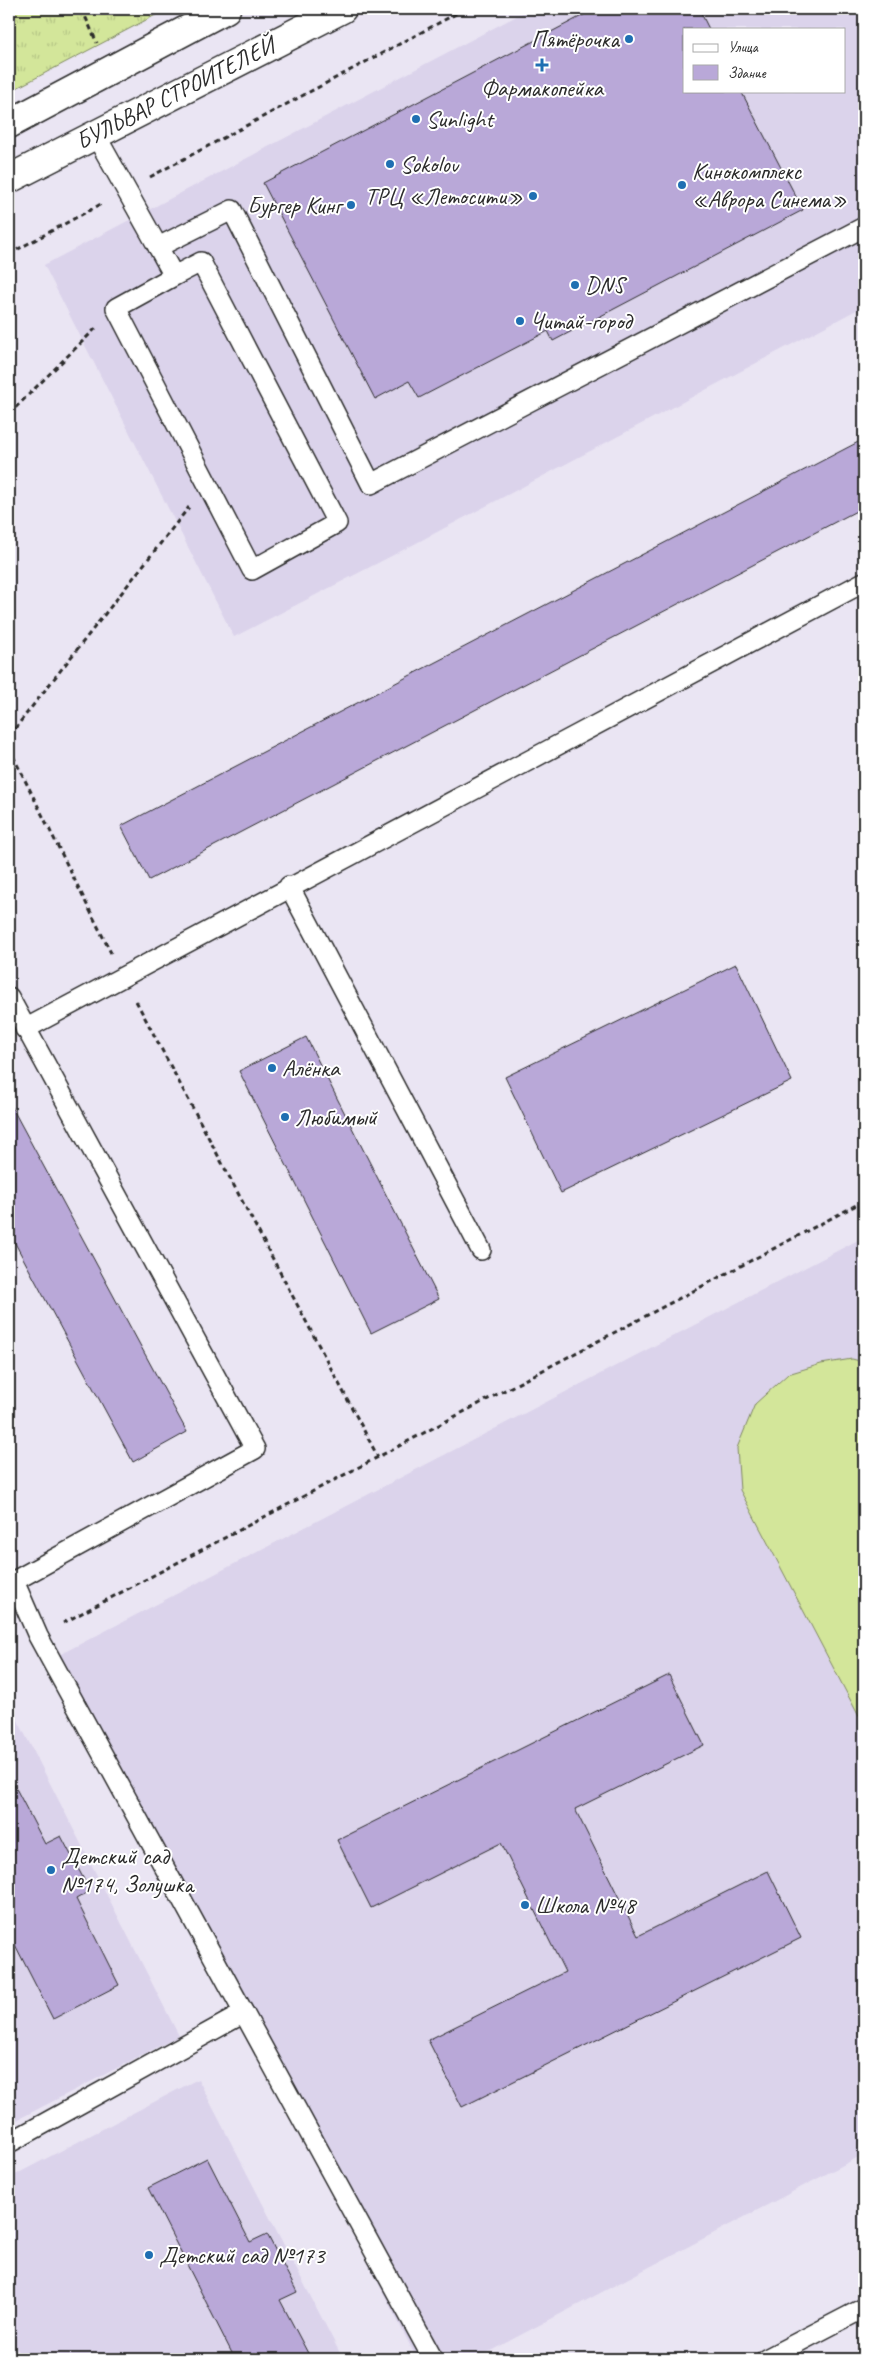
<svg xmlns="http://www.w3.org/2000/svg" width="873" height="2368" font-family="Caveat,sans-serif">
  <defs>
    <pattern id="grass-tufts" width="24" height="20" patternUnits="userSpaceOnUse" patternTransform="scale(1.25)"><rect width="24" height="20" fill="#d3e69a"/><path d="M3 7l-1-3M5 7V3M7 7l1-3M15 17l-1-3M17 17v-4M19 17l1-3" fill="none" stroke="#b5c585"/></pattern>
  </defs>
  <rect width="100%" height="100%" fill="#eae5f3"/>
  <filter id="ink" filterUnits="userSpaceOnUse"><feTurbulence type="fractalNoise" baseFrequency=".02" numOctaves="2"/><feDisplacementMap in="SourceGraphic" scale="10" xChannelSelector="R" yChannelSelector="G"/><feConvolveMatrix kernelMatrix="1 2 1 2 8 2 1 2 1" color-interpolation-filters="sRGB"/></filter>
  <g filter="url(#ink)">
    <g fill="#dbd3eb" fill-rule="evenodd">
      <path d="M 530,9 L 864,9 L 864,306 L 405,549 L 234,637 L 44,265 ZM 684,29 L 844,29 L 844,91 L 684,91 Z"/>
      <path d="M 864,1237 L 864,2154 L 475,2359 L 417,2359 L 59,1655 Z"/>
      <path d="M 9,1703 L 179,2036 L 9,2124 Z"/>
      <path d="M 198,2079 L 343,2359 L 22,2359 L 9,2333 L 9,2178 Z"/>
    </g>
    <path fill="url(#grass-tufts)" stroke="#7f8862" d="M 9,9 L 167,9 L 9,92 Z"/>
    <path fill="#d3e69a" stroke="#7f8862" d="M 852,1359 L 864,1362 L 864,1726 L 740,1490 L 737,1448 L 755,1404 L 788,1374 L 821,1364 Z"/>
    <g fill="#b9a8d8" stroke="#2b2b2b">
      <path d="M 595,9 L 699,9 L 709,29 L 684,29 L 684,91 L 741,91 L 803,210 L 553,341 L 548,331 L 419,398 L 409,381 L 375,399 L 263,183 Z"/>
      <path d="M 864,439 L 864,507 L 149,880 L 121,826 Z"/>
      <path d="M 736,964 L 792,1081 L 561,1193 L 505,1077 Z"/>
      <path d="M 306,1037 L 439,1299 L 371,1333 L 239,1071 Z"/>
      <path d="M 9,1102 L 187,1432 L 133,1462 L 9,1232 Z"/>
      <path d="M 669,1675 L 704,1745 L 575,1809 L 638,1936 L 768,1871 L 801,1938 L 462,2107 L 428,2040 L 565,1972 L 501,1843 L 371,1908 L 337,1840 Z"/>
      <path d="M 9,1775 L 45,1844 L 61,1836 L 90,1891 L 76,1899 L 119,1985 L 53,2019 L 9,1933 Z"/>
      <path d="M 207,2158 L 250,2242 L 267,2234 L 297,2292 L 280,2300 L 311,2359 L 235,2359 L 148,2188 Z"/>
    </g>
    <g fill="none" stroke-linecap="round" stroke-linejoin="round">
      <defs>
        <g id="service">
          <path d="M 95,134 L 158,247 L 232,210 L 371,484 L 864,227"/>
          <path d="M 158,247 L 174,276 L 116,308 L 252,570 L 337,523 L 201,262 L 174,276"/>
          <path d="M 289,886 L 481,1250"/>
          <path d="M 9,997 L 255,1449 L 14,1581 L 38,1636 L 433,2359"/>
          <path d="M 25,1029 L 864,582"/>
          <path d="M 9,2143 L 244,2013"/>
          <path d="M 766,2359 L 864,2308"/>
        </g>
        <g id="secondary">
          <path d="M 9,124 L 226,9"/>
          <path d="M 9,179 L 342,9"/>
        </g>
      </defs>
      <use href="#service" stroke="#2b2b2b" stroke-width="22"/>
      <use href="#secondary" stroke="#2b2b2b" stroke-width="31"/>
      <g stroke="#2b2b2b" stroke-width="3" stroke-dasharray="5 4" stroke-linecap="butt">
        <path d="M 82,9 L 97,43"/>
        <path d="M 150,177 L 465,9"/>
        <path d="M 9,254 L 103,203"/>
        <path d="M 9,414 L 96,328"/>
        <path d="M 9,736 L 189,507"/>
        <path d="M 9,748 L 111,953"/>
        <path d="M 136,1001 L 378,1457"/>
        <path d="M 63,1623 L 864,1201"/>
      </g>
      <use href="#service" stroke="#fff" stroke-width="19"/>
      <use href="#secondary" stroke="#fff" stroke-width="28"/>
    </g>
  </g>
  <g fill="#1f6fb2" stroke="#fff" stroke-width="2">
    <circle cx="629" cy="39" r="5"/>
    <path d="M539.5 57.5h5v5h5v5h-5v5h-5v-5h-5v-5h5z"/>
    <circle cx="416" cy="119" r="5"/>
    <circle cx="390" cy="164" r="5"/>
    <circle cx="682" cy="185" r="5"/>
    <circle cx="533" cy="196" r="5"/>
    <circle cx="351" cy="205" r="5"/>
    <circle cx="575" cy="285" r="5"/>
    <circle cx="520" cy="321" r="5"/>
    <circle cx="272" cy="1068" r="5"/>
    <circle cx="285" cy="1117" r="5"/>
    <circle cx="51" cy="1870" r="5"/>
    <circle cx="525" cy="1905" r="5"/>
    <circle cx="149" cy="2255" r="5"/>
  </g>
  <g text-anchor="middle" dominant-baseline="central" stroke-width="4" stroke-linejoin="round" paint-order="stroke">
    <g font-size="24" fill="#2b2b2b" stroke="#fff" text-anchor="start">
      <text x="619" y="39" text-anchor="end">Пятёрочка</text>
      <text x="542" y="88" text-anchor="middle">Фармакопейка</text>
      <text x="426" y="119">Sunlight</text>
      <text x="400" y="164">Sokolov</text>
      <text x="692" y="171">Кинокомплекс<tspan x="692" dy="28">«Аврора Синема»</tspan></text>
      <text x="523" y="196" text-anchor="end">ТРЦ «Летосити»</text>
      <text x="341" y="205" text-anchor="end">Бургер Кинг</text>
      <text x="585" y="285">DNS</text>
      <text x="530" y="321">Читай-город</text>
      <text x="282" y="1068">Алёнка</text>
      <text x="295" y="1117">Любимый</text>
      <text x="61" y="1856">Детский сад<tspan x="61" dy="28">№174, Золушка</tspan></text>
      <text x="535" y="1905">Школа №48</text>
      <text x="159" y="2255">Детский сад №173</text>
    </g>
    <g font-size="24" fill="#2b2b2b" stroke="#fff">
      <text transform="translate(175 93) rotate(-27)">БУЛЬВАР СТРОИТЕЛЕЙ</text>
    </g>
  </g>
  <rect width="873" height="2368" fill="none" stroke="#fff" stroke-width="30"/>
  <rect x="15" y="15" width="843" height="2338" fill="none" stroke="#2b2b2b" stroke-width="2" filter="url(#ink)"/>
  <rect x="683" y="28" width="162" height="65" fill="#ffffff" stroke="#aaaaaa"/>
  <rect x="693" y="44" width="25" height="8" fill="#ffffff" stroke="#aaaaaa"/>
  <text x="728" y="52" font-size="15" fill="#2b2b2b">Улица</text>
  <rect x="693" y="65" width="25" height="15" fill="#b9a8d8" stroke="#aaaaaa"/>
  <text x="728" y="78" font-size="15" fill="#2b2b2b">Здание</text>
</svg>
